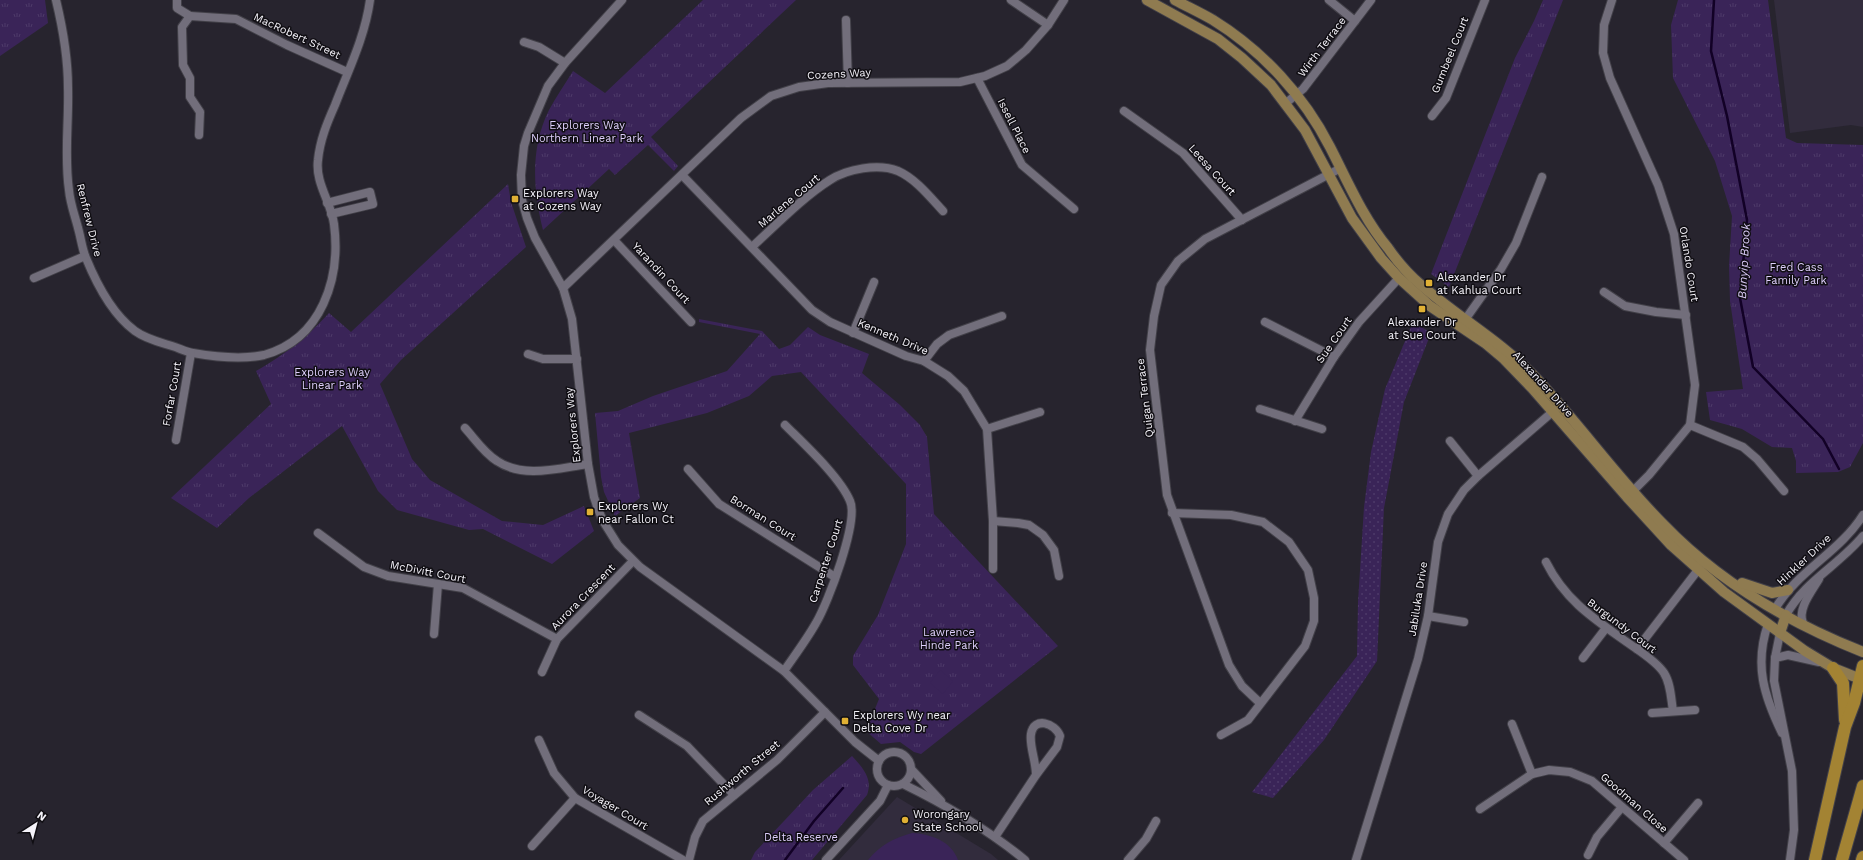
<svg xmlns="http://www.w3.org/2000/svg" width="1863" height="860" font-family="'Work Sans',sans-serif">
  <defs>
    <pattern id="grass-dots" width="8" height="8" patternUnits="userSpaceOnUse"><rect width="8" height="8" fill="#3a2458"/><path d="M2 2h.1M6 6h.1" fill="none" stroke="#4d3a69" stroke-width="1.8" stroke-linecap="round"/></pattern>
    <pattern id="park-tufts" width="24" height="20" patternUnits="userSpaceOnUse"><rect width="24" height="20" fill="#3a2458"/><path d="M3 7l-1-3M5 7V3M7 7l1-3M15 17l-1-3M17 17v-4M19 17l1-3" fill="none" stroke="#4d3a69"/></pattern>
  </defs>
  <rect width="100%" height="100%" fill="#27242e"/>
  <g fill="#322c3d">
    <path d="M 1774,0 L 1863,0 L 1863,127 L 1851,125 L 1790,133 Z"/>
    <path d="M 897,797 L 991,854 L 998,860 L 839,860 Z"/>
  </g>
  <path fill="url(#grass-dots)" d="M 1413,322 L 1431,333 L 1404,402 L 1384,508 L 1377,661 L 1324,740 L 1273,798 L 1252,792 L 1357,656 L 1358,602 L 1364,507 L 1371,452 L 1385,389 Z"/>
  <g fill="url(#park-tufts)">
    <path d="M 0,0 L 45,0 L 48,23 L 0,56 Z"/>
    <path d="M 703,0 L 796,0 L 651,137 L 678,166 L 674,171 L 648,145 L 615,175 L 609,169 L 543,230 C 533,190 530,148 549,110 C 556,97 565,84 573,71 L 605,93 Z"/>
    <path d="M 1543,0 L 1563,0 L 1449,287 L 1431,274 L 1515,58 L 1534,21 Z"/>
    <path d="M 1678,0 L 1768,0 L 1786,138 L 1797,143 L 1863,145 L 1863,443 L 1850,467 L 1838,472 L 1796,473 L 1796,461 L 1792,448 L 1772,447 L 1742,429 L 1710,420 L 1706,392 L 1743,389 L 1730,301 L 1729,266 L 1732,216 L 1715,161 L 1673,78 L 1671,25 Z"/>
    <path d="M 508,184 L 511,202 L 526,247 L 401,360 L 380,384 L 412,459 L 430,480 L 502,521 L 543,525 L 584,506 L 594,531 L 552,564 L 483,529 L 469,530 L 397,510 L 378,491 L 342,426 L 249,498 L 217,528 L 171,498 L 271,404 L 256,371 C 287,353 305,339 329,313 L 351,332 Z"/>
    <path d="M 699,319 L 762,331 L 779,349 L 790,345 L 808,327 L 820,335 L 869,354 L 862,373 L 900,405 L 920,425 L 927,437 L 934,514 L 1058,646 L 921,754 L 914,752 L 900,742 L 881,744 L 866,731 L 879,699 L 853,665 L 853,656 L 878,615 L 906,544 L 906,484 L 801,372 L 772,376 L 749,396 L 707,413 L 629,433 L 640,498 L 615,516 L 604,492 L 601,477 L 595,413 L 618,411 L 653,396 L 727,371 L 760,334 L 699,322 Z"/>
    <path d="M 852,756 C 863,768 873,779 867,795 L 812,860 L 751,860 L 755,852 L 813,790 Z"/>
  </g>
  <g fill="#3a2458">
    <path d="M 940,670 L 953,681 L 943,694 L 930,683 Z"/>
    <path d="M 912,833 C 931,834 951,841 958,860 L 868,860 C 880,845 894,838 912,833 Z"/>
  </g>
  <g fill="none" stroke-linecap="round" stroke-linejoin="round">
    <g stroke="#120126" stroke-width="2.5">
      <path d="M 1714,0 L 1711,51 L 1727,116 L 1747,220 L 1740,298 L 1753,367 L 1823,439 L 1839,469"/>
      <path d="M 785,860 L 814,821 L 843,788"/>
    </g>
    <defs>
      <g id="minor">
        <path d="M 56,0 C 63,29 68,58 68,88 C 69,122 64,156 69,190 C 70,203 75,216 78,228 C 81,238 82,249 86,258 C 97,285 112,314 135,331 C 146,339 159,342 172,346 C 179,348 186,352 193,353 C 216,357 241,360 264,355 C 322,339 341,278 334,224 C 331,202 315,183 318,160 C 320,140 327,123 335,105 C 348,71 365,37 370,0"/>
        <path d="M 177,0 L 177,8 L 190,16 L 182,27 L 183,65 L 190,78 L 190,97 L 200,112 L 199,135"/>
        <path d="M 622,0 L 565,63 L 548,86 L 528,133 L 524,146 L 521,175 L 522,200 L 527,218 L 535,238 L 563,288 L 572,319 L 588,464 L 594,497 L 598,509 L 603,521 L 618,545 L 640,567 L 784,671 L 855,742 L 879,761"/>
        <path d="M 1011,0 L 1048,25"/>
        <path d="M 1329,0 L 1355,21"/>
        <path d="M 1612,0 L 1604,25 L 1603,53 L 1610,78 L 1658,185 L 1674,234 L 1695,385 L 1690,425 L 1649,475 L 1629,495"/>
        <path d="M 190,16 L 236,19 L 287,45 L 347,72"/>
        <path d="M 846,20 L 848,83"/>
        <path d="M 524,42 L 539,47 L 565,63"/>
        <path d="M 977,78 L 1022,165 L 1074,209"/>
        <path d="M 1286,103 L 1303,89 L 1371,0"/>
        <path d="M 1124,111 L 1183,153 L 1242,220"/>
        <path d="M 1432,116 L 1446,98 L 1485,0"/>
        <path d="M 682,175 L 812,310 L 830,322 L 906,356 L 924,361 L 948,376 L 964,391 L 987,429 L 993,521 L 993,569"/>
        <path d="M 327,203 L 370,192 L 373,204 L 331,214"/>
        <path d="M 614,240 L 691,322"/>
        <path d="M 753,246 C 776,225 803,197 830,180 C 847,169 878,163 898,171 C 916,179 930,197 943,211"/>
        <path d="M 34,278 L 85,256"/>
        <path d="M 563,288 L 741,118 L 771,96 L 799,87 L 828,83 L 960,82 L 985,76 L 1007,66 L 1026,50 L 1048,25 L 1064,0"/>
        <path d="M 1604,292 L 1625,306 L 1656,312 L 1686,315"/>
        <path d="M 1265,322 L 1334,357"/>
        <path d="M 1462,324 L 1501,269 L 1516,243 L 1542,177"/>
        <path d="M 853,333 L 874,282"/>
        <path d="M 528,354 L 543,359 L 577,359"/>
        <path d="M 924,361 L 937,344 L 949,335 L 1002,316"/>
        <path d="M 1260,409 L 1322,429"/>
        <path d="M 1295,421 L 1334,357 L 1359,322 L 1399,278"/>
        <path d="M 1690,425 L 1743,447 L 1757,459 L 1784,491"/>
        <path d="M 465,428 C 475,439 484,453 497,461 C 524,479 559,468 588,464"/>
        <path d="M 987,429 L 1040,412"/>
        <path d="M 176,440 L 191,353"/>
        <path d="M 1450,441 L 1478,476"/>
        <path d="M 688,469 L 719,504 L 835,577"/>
        <path d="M 1172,513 L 1231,515 L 1263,522 L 1289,542 L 1308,570 L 1314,598 L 1314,621 L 1305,646 L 1248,720 L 1221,735"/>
        <path d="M 993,521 L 1018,523 L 1029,525 L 1043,535 L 1054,550 L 1059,576"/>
        <path d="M 318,533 L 364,567 L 388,576 L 463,588 L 557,639"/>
        <path d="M 1546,562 C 1566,602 1596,620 1631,645 C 1641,652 1657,662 1664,673 C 1671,684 1671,699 1673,711"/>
        <path d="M 1775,609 C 1797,571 1840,552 1863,515"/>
        <path d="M 1786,615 C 1805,581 1839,565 1863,536"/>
        <path d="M 1428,616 L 1464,622"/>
        <path d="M 1803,623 C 1797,609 1812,591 1819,579"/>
        <path d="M 1768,624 C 1754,665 1764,696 1782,733"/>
        <path d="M 1780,633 L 1775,658 L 1774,681 L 1792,771 L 1794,830 L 1790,860"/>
        <path d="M 434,634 L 438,584"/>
        <path d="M 1637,649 L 1701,566"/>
        <path d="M 1583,658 L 1606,628"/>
        <path d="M 1775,658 L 1788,655 L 1819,662"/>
        <path d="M 784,671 C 795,655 807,639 816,623 C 828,603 859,521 850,501 C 840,477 804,444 785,425"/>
        <path d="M 542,672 L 557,639 L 633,561"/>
        <path d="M 1260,703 L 1242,686 L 1229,665 L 1167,495 L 1150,350 L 1154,316 L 1161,285 L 1178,261 L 1205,239 L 1341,168"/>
        <path d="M 1652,713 L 1695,710"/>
        <path d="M 639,715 L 687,746 L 734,795"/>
        <path d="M 1512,724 L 1532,774"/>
        <path d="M 539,740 L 554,773 L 575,798 L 683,860"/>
        <circle cx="894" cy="769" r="17"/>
        <path d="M 911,769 L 941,801"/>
        <path d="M 903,784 C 946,805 987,829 1025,860"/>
        <path d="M 1480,809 L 1532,774 L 1549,770 L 1570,772 L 1592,781 L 1684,860"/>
        <path d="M 995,837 L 1036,775 L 1057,747 L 1060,736 C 1055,723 1034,716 1031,734 C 1029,745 1036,761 1036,775"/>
        <path d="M 1664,843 L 1698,803"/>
        <path d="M 532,846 L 575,798"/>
        <path d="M 1588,855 L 1597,837 L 1622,807"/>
        <path d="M 689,860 L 695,837 L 703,821 L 777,760 L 825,712"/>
        <path d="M 826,860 L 880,801 L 888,785"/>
        <path d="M 1128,860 L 1146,839 L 1156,821"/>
        <path d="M 1356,860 L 1418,659 L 1428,616 L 1438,542 L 1448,514 L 1464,490 L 1478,476 L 1557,408"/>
      </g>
      <g id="major">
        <path d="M 1147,0 L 1218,39 L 1242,58 L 1271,85 L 1305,130 L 1352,218 L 1381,258 L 1399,278 L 1430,306 L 1485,343 L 1504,359 L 1532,388 L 1627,497 L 1671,545 L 1724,592 L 1805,651 L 1833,668 L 1863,680"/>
        <path d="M 1175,0 C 1188,7 1201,13 1213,20 C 1263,51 1304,96 1330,147 C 1348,182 1363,218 1388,248 C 1397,261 1408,274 1420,284 C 1456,316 1499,340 1533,375 C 1579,423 1617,478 1664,525 C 1719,582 1790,623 1863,652"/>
        <path d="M 1742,583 L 1772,593 L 1788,590"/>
        <path d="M 1780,633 L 1786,615"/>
      </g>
      <g id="highway">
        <path d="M 1833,668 L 1843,683 L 1845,720"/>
        <path d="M 1815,860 L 1845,727 L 1854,703 L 1863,666"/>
        <path d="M 1842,860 L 1863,786"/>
        <path d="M 1862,860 L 1863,857"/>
      </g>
    </defs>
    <use href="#minor" stroke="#424048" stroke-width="10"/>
    <use href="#major" stroke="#424048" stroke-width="12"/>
    <use href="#highway" stroke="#424048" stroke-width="14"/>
    <use href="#minor" stroke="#726e7b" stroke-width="8"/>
    <use href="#major" stroke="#8f7b50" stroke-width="10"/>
    <use href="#highway" stroke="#a38333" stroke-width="12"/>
  </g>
  <g fill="#e0b034" stroke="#100e13" stroke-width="1.5">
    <rect x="511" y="195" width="8" height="8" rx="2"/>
    <rect x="1425" y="279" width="8" height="8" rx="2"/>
    <rect x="1418" y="305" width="8" height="8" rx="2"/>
    <rect x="586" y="508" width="8" height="8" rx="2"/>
    <rect x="841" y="717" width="8" height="8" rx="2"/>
    <circle cx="905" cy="820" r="4"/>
  </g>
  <g text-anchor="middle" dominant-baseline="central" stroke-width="3" stroke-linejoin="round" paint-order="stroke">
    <g font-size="11" fill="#f5f3fa" stroke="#100e13">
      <text transform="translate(297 36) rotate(25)">MacRobert Street</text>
      <text transform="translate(1322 47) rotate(-53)">Wirth Terrace</text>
      <text transform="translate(1450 55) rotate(-68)">Gumbeel Court</text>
      <text transform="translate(839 74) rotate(-3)">Cozens Way</text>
      <text transform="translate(1014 126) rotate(63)">Issell Place</text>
      <text transform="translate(1212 170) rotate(48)">Leesa Court</text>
      <text transform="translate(789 201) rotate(-40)">Marlene Court</text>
      <text transform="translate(89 220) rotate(76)">Renfrew Drive</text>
      <text transform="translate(1689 264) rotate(81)">Orlando Court</text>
      <text transform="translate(661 273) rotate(47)">Yarandin Court</text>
      <text transform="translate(893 337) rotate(23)">Kenneth Drive</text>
      <text transform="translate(1334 340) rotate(-55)">Sue Court</text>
      <text transform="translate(1543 384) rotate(48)">Alexander Drive</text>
      <text transform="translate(172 394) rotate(-80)">Forfar Court</text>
      <text transform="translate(1145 398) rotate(-97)">Quigan Terrace</text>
      <text transform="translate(573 425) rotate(-96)">Explorers Way</text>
      <text transform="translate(763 518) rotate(32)">Borman Court</text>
      <text transform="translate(1804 560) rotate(-43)">Hinkler Drive</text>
      <text transform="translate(826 561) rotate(-72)">Carpenter Court</text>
      <text transform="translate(428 572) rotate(11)">McDivitt Court</text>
      <text transform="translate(583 597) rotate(-46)">Aurora Crescent</text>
      <text transform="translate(1418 599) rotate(-81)">Jabiluka Drive</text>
      <text transform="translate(1622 626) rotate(37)">Burgundy Court</text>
      <text transform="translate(742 773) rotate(-40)">Rushworth Street</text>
      <text transform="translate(1634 803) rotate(41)">Goodman Close</text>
      <text transform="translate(615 808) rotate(31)">Voyager Court</text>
    </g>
    <g font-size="11" fill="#ddcefa" stroke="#100e13">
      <text x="587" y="125">Explorers Way<tspan x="587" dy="13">Northern Linear Park</tspan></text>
      <text x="1796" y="267">Fred Cass<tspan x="1796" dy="13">Family Park</tspan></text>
      <text x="332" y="372">Explorers Way<tspan x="332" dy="13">Linear Park</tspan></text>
      <text x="949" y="632">Lawrence<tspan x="949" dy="13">Hinde Park</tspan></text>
      <text x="801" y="837">Delta Reserve</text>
    </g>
    <g font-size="11" fill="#f5f3fa" stroke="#100e13" text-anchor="start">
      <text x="523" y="193">Explorers Way<tspan x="523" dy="13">at Cozens Way</tspan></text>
      <text x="1437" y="277">Alexander Dr<tspan x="1437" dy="13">at Kahlua Court</tspan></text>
      <text x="1422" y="322" text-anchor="middle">Alexander Dr<tspan x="1422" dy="13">at Sue Court</tspan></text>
      <text x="598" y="506">Explorers Wy<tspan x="598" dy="13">near Fallon Ct</tspan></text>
      <text x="853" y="715">Explorers Wy near<tspan x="853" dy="13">Delta Cove Dr</tspan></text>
      <text x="913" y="814">Worongary<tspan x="913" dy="13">State School</tspan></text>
    </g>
    <g font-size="12" font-style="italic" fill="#d8c8f5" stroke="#100e13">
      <text transform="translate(1744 261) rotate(-87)">Bunyip Brook</text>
    </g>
  </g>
  <g transform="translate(36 824) rotate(36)" stroke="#100e13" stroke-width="3" paint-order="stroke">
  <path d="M0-3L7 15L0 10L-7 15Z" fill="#f5f3fa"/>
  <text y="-6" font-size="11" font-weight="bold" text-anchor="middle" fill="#f5f3fa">N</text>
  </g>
</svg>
